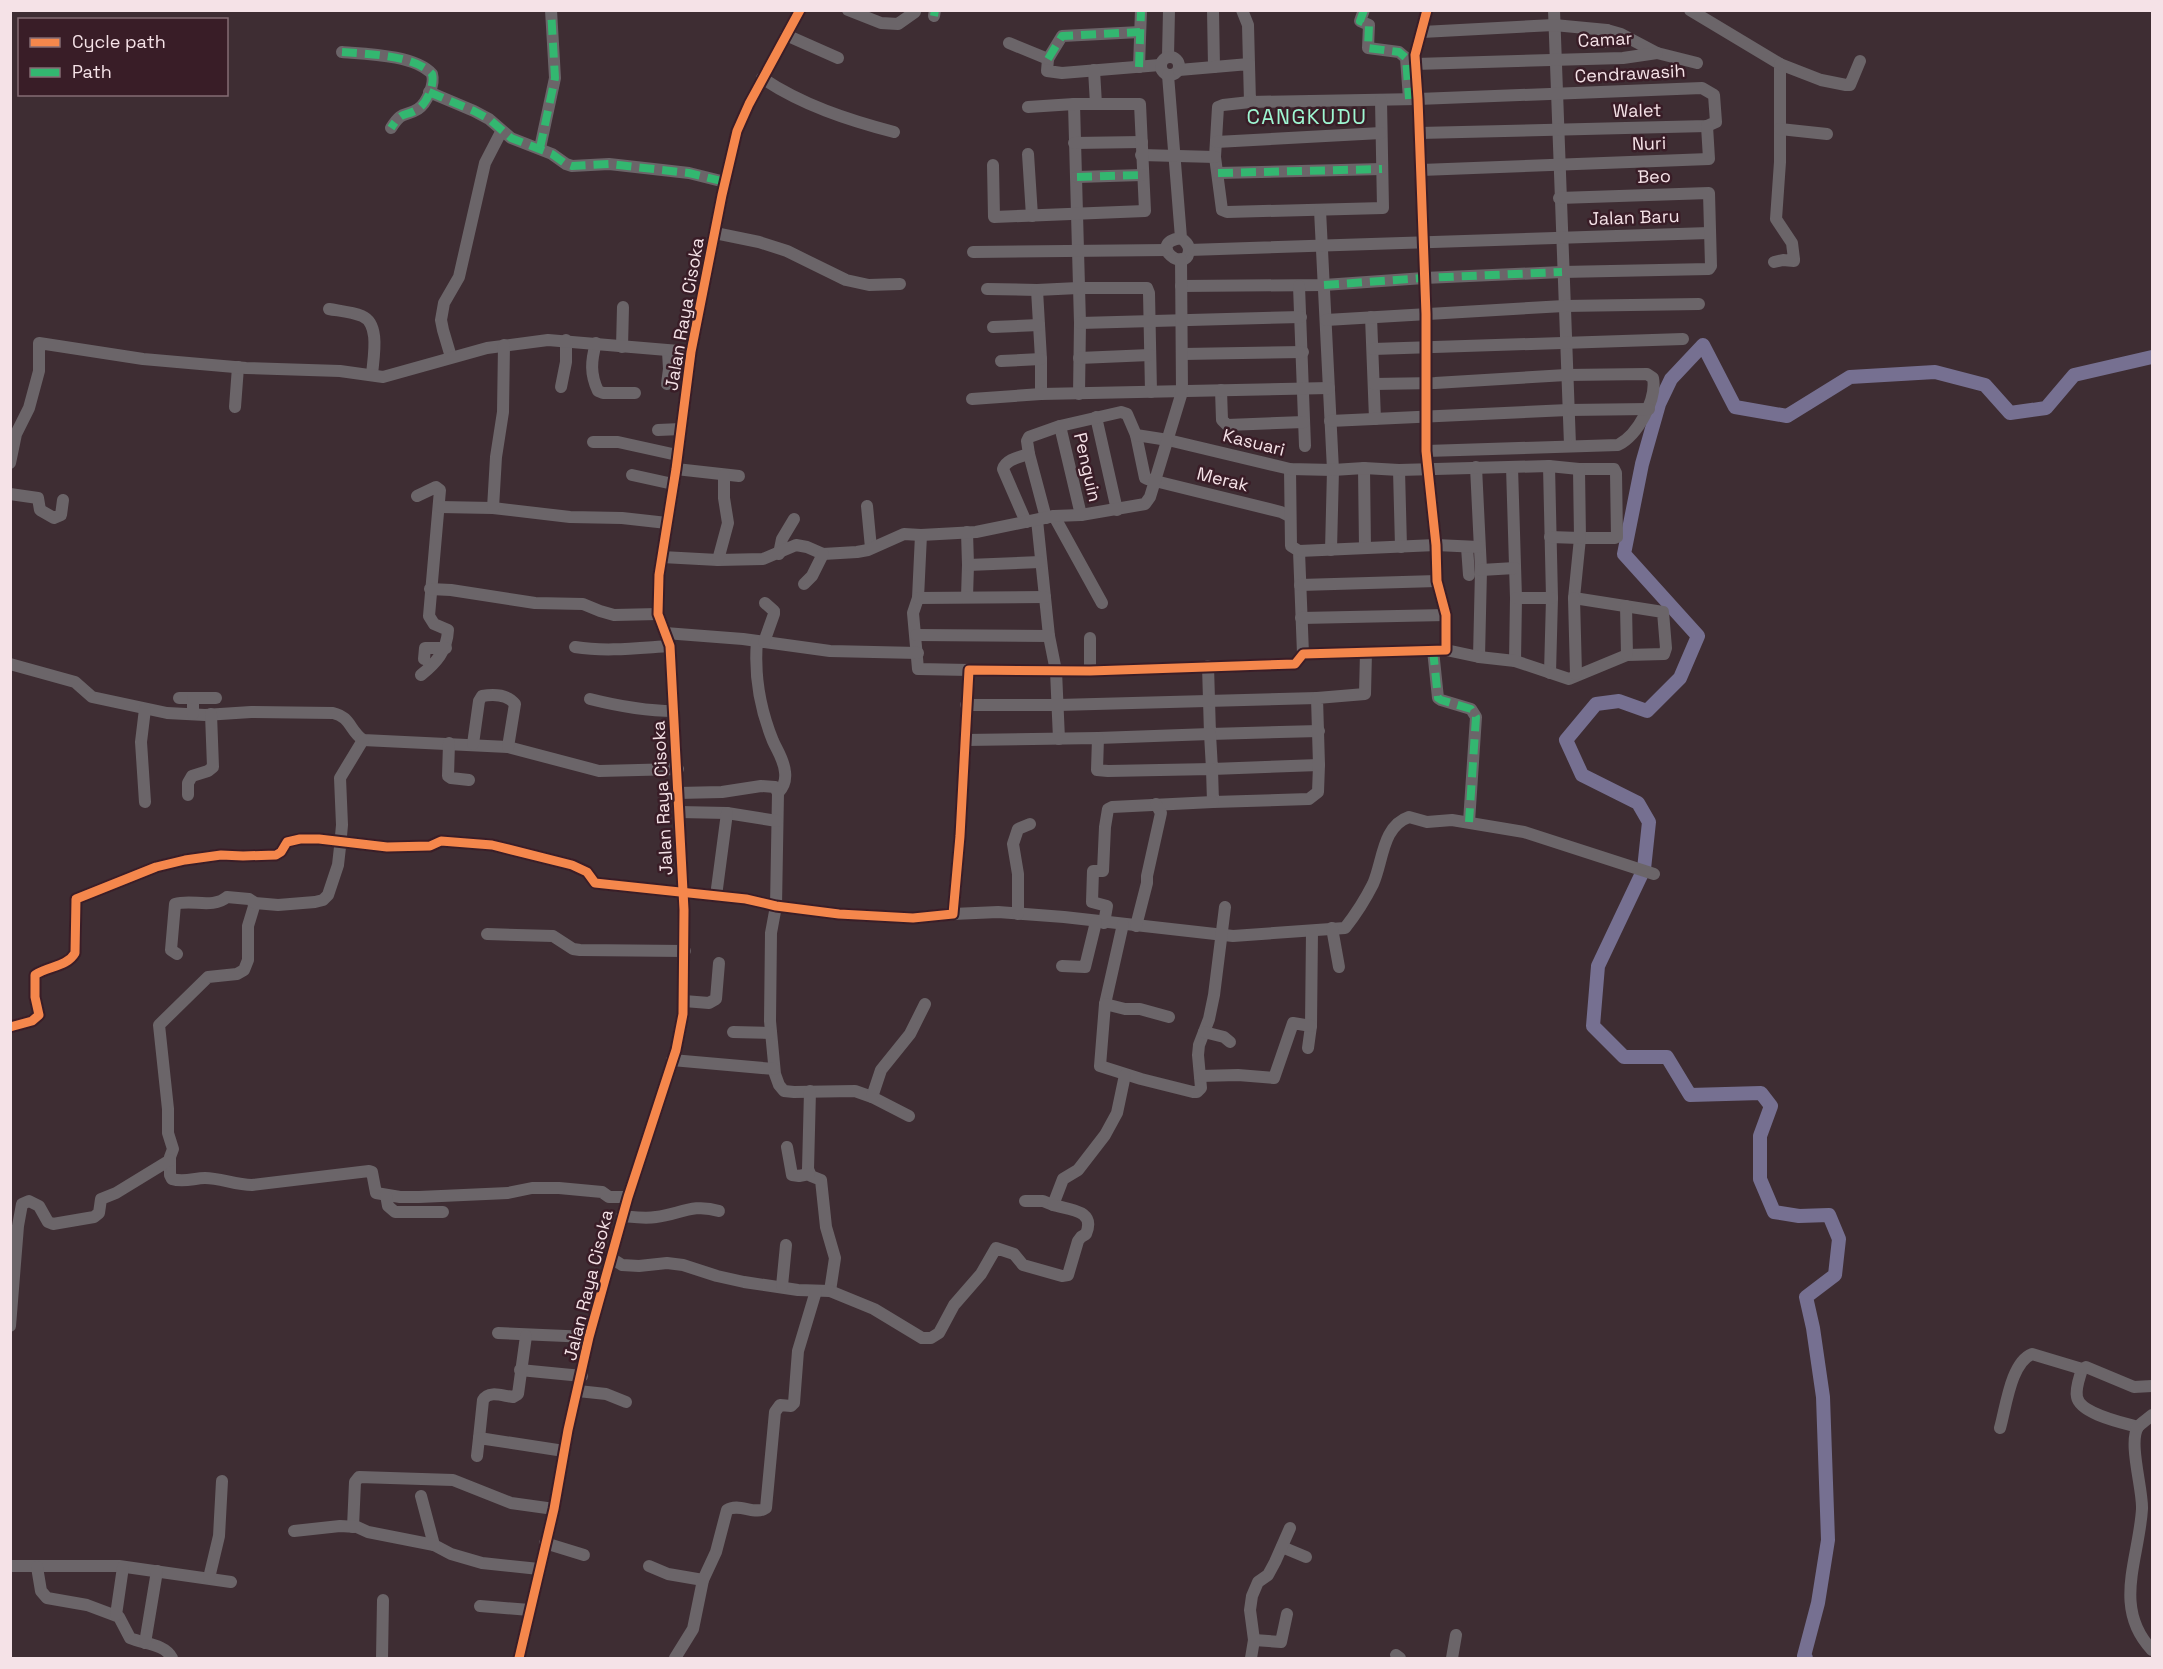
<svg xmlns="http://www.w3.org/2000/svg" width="2163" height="1669" font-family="'Space Grotesk',sans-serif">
  <rect width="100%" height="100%" fill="#3e2d33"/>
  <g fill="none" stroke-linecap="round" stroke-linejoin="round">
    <path stroke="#767091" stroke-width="14" d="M 1806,1658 L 1804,1656 L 1818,1603 L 1828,1540 L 1823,1397 L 1813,1328 L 1806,1297 L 1835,1275 L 1839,1239 L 1829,1215 L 1799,1216 L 1774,1212 L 1760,1179 L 1760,1136 L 1771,1106 L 1761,1093 L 1690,1095 L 1667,1057 L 1624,1057 L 1593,1026 L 1598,966 L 1644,869 L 1649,822 L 1638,803 L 1582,775 L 1566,740 L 1596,704 L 1619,701 L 1647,711 L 1680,678 L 1698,636 L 1624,554 L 1642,464 L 1659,404 L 1671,379 L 1703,345 L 1735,407 L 1787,416 L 1850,377 L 1935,372 L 1985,385 L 2010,413 L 2046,408 L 2074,375 L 2152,357"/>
    <g stroke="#6b6569" stroke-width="12">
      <path d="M 848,10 L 881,23 L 898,24 L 915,12"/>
      <path d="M 1213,10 L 1214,67"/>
      <path d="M 1242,10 L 1248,25 L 1249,64"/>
      <path d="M 1364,10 L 1360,21 L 1369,25 L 1368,48 L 1399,52 L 1406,58 L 1409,99"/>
      <path d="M 1554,10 L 1570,445"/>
      <path d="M 1690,10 L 1780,64 L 1780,162 L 1776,219 L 1792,243 L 1794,259 L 1794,261 L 1783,260 L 1774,262"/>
      <path d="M 934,16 L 935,10"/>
      <path d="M 1607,30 L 1607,42"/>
      <path d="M 1140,32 L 1062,36 L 1048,59 L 1047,71 L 1062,73 L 1160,65"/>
      <path d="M 1422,32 L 1554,25 L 1607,30 L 1621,34 L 1657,53 L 1697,63"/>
      <path d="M 786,35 L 838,58"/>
      <path d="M 1009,43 L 1048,59"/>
      <path d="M 342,52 C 367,54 415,55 432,74 C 435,84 427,103 418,109 C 404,118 403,109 391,128"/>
      <path d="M 1168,56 L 1169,10"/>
      <circle cx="1170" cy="66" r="9"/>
      <path d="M 1415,64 L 1623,58 L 1657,53"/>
      <path d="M 1780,64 L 1821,80 L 1846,85 L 1850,85 L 1860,61"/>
      <path d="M 1139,67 L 1141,10"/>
      <path d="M 1094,70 L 1096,104"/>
      <path d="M 1179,70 L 1249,64 L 1250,102 L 1418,99 L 1702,88 L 1714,95 L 1716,122 L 1707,126 L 1419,133"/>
      <path d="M 1168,75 L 1181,238 C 1185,241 1189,244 1189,250 C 1187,276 1145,243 1181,238"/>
      <path d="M 762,78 C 802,105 848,120 894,132"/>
      <path d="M 429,92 L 474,111 L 489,119 L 511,138 L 552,154 L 566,164 L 572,166 L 609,164 L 689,173 L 725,182"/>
      <path d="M 1250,102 L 1223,105 L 1218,107 L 1215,157 L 1222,210 L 1227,212 L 1383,208 L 1381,100"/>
      <path d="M 1074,104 L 1080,323 L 1079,394"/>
      <path d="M 1780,129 L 1827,134"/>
      <path d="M 1216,142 L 1381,133"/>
      <path d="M 1074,143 L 1142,142"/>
      <path d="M 540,148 L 555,78 L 551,10"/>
      <path d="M 1028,154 L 1032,216"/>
      <path d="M 1141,155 L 1215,157"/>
      <path d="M 993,165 L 994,217 L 1145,211 L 1140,104 L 1074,104 L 1028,107"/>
      <path d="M 1421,170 L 1709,159 L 1707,126"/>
      <path d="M 1218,173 L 1382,169"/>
      <path d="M 1077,177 L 1142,175"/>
      <path d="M 1320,210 L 1333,470 L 1331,550"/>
      <path d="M 715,233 L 759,242 L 787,251 L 846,280 L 869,285 L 900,284"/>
      <path d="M 1189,250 L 1709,233"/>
      <path d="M 973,252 L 1167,250"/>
      <path d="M 1181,286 L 1324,285 L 1424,278 L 1562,272 L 1709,269 L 1711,266 L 1709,193 L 1559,198"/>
      <path d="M 1299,286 L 1305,446"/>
      <path d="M 987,289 L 1037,290 L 1078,288 L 1147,288 L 1149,293 L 1151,392"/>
      <path d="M 1037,290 L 1041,359 L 1041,394"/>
      <path d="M 329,309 C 340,311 352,312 362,316 C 381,324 373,359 372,375"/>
      <path d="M 1371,317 L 1375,419"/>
      <path d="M 1326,320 L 1564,306 L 1699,304"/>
      <path d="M 1080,323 L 1301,317"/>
      <path d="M 993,327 L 1039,325"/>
      <path d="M 596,343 C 591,361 590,374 598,391 L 603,393 L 635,393"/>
      <path d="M 622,347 L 623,307"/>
      <path d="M 1373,349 L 1683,339"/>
      <path d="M 1183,354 L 1303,352"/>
      <path d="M 451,357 L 443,330 L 441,320 L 444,303 L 459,277 L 485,163 L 501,132"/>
      <path d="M 1079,358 L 1150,355"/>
      <path d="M 1001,361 L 1041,359"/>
      <path d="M 667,384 L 669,369 L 668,352"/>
      <path d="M 1374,384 L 1435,383 L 1566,375 L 1647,374 L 1653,378 C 1657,399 1638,435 1618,445 L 1426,451"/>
      <path d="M 561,387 L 566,362 L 566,340"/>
      <path d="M 1221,390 L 1222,420 L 1227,425 L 1304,422"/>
      <path d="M 972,399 L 1041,394 L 1329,388"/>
      <path d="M 235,407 L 238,367"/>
      <path d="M 1096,417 L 1117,510"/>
      <path d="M 1330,421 L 1568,410 L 1649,409"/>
      <path d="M 1060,426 L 1081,515"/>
      <path d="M 658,430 L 681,429"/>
      <path d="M 1136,435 L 1145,478 L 1147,479 L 1281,512 L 1289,516"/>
      <path d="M 593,442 L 618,442 L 677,455"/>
      <path d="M 1029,454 L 1046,518"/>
      <path d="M 10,463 L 16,434 L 29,408 L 39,371 L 39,343 L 143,359 L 246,368 L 340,371 L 383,377 L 487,348 L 548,340 L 691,352"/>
      <path d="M 1549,466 L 1552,598 L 1550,673"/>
      <path d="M 1476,467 L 1481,570 L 1479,657"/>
      <path d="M 1512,467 L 1516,598 L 1515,661"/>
      <path d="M 1364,468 L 1365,548"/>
      <path d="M 676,469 L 739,476"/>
      <path d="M 1290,469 L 1291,546 L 1299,551 L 1303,654"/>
      <path d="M 1399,470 L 1401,547"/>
      <path d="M 632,475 L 673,484"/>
      <path d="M 10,494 L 38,498 L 40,510 L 54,518 L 61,515 L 63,500"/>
      <path d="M 417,496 L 436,487 L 440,490 L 429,616 L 434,624 L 448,630 C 447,651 436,663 421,675"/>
      <path d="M 867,506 L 871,548"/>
      <path d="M 440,507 L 493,508 L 570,517 L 622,518 L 667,523"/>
      <path d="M 493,508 L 496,457 L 503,412 L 504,345"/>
      <path d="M 1054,516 L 1102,603"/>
      <path d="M 1037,520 L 1049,636 L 1056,671 L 1059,739"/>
      <path d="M 1026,522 L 1003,469 C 1006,459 1020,457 1029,454 L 1027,441 L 1029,437 L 1060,426 L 1121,412 L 1127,414 L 1136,435 L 1168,440 L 1290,469 L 1333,470 L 1364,468 L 1399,470 L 1549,466 L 1579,469 L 1614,469 L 1616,473 L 1617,537 L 1615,538 L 1580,538 L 1574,598 L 1663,612 L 1666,648 L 1664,654 L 1627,655 L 1569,679 L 1515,661 L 1479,657 L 1446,650"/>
      <path d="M 967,532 L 968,565 L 967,597"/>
      <path d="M 921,535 L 918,598 L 913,613 L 918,669 L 969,670"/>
      <path d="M 1550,537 L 1580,538 L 1579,469"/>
      <path d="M 1467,547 L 1469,575"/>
      <path d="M 1299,551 L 1436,545 L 1479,547"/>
      <path d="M 779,554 L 782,539 L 794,519"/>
      <path d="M 662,557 L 718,560 L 763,559 L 796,545 L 807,547 L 823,554 L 857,552 L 868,550 L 904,534 L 921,535 L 976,532 L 1054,516 L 1081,515 L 1145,504 L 1150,497 L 1182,392 L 1181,259"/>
      <path d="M 718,560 L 728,523 L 724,498 L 724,475"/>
      <path d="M 968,565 L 1040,562"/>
      <path d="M 1481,570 L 1515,568"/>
      <path d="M 804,584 L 812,576 L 823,554"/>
      <path d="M 1300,585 L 1437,581"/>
      <path d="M 430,589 L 451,590 L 535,603 L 583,604 L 600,611 L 614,615 L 658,614"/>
      <path d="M 918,598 L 1045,597"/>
      <path d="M 1516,598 L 1552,598"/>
      <path d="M 1574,598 L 1576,674"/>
      <path d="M 1626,606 L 1627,655"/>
      <path d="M 1301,618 L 1446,615"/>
      <path d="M 665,633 L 743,639 L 830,651 L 918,653"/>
      <path d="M 916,635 L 1049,636"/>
      <path d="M 757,641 C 754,676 760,709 773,741 C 778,752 784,760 785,772 C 786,780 784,787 778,793"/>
      <path d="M 764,642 L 774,614 L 774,611 L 765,603"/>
      <path d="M 575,647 C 606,652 638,648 670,646"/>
      <path d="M 1433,650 L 1438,698 L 1441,700 L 1471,709 L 1476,717 L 1469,822"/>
      <path d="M 424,659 L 425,648 L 446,648"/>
      <path d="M 10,664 L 75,682 L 92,697 L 167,713 L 205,715 L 251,712 L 333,713 C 351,717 349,730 363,740 L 508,747 L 599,771 L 678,769"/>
      <path d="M 1208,666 L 1210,734 L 1319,731"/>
      <path d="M 1090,671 L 1090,638"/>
      <path d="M 179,698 L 193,698 L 193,714"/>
      <path d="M 193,698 L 216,698"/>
      <path d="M 590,699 C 618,706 645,711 674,711"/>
      <path d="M 966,705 L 1058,705 L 1317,698"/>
      <path d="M 145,709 L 141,742 L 145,802"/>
      <path d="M 1098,738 L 1210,734 L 1212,769 L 1319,765"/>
      <path d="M 965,740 L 1098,738 L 1097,770 L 1108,771 L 1212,769 L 1213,802 L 1309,799 L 1318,792 L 1319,765 L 1317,698 L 1365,694 L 1366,652"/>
      <path d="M 449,743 L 448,776 L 451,778 L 469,780"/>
      <path d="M 473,744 L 479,701 L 482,696 C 494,694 507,694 515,704 L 508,747"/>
      <path d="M 678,793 L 722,792 L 761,786 L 775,787 L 778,793 L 776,906 L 771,933 L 770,1021 L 775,1074 L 779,1085 L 784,1091 L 794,1092 L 855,1091 L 872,1097 L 909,1116"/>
      <path d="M 188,795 L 188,783 L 192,776 L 208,771 L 213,767 L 211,714"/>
      <path d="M 679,812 L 727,813 L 777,821"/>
      <path d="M 716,896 L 727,813"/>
      <path d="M 255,903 L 248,926 L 248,960 L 244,970 L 237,974 L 208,977 L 159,1025 L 168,1109 L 168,1133 L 173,1149 L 170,1157 L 170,1175 L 172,1179 C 184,1183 194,1178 205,1178 C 220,1178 236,1185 252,1185 L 369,1171 L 372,1172 L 376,1193 L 400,1197 L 419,1197 L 508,1193 L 532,1188 L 559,1188 L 602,1192 L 609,1197 L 628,1197"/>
      <path d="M 953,914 L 998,912 L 1064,917 L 1233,936 L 1345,928 C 1356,914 1365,900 1373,884 C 1383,862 1382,826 1409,817 L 1427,822 L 1452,820 L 1524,832 L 1654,874"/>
      <path d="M 1018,914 L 1018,874 L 1013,844 L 1018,829 L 1030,824"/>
      <path d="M 1104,923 L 1107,906 L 1092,902 L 1093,871 L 1103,871 L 1105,827 L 1108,809 L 1112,807 L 1213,802"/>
      <path d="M 1136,926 L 1147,883 L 1147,876 L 1161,813 L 1156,804"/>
      <path d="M 1332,928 L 1339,967"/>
      <path d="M 487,934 L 553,936 L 573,949 L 580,950 L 685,951"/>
      <path d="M 177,954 L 171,950 L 175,904 C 192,899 213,909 227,897 L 249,899 L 255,903 L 278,905 L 315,902 L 323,900 L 328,895 L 338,865 L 340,847 L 342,825 L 340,778 L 363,740"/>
      <path d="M 1062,966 L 1085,967 L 1096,922"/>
      <path d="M 684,1001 L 709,1003 L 716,999 L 719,963"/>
      <path d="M 1105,1004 L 1123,924"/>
      <path d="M 1169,1017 L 1140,1009 L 1125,1009 L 1105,1004 L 1100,1066 L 1141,1079 L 1193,1092 L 1197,1092 L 1201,1088 L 1198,1055 L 1199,1045 L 1209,1019 L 1214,995 L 1225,907"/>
      <path d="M 10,1027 L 32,1021 L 39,1015 L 35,997 L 35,975 C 48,966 67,967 75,953 L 76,899 L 156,867 L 185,860 L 221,855 L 243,856 L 276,855 L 281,852 L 287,842 L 300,839 L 319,839 L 387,847 L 430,846 L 441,841 L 492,845 L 572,865 L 587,872 L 595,883 L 746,899 L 776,906 L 839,914 L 913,918 L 953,914 L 960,836 L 969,670 L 1090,671 L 1295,664 L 1303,654 L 1446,650 L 1446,615 L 1437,581 L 1436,545 L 1426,451 L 1426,314 L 1418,99 L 1415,55 L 1427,10"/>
      <path d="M 733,1032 L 771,1033"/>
      <path d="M 1204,1032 L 1224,1037 L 1230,1042"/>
      <path d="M 1308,1048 L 1311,1026 L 1312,931"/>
      <path d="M 672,1060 L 774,1069"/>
      <path d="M 1200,1076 L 1238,1075 L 1274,1078 L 1293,1023 L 1311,1026"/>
      <path d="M 810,1091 L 808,1169 L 811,1176 L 821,1180 L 826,1227 L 835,1258 L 830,1291"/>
      <path d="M 872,1097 L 881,1070 L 910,1034 L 925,1004"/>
      <path d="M 787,1147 L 792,1175 L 799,1176 L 809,1174"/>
      <path d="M 386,1195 L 388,1206 L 395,1212 L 443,1212"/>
      <path d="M 1025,1201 L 1043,1201 L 1053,1205 L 1063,1179 L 1078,1170 L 1105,1135 L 1117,1113 L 1125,1075"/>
      <path d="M 622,1216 C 633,1217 645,1219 656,1217 C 680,1214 693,1203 719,1211"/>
      <path d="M 611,1258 L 622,1265 L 639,1266 L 667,1263 L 683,1265 L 717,1276 L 744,1282 L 798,1290 L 830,1291 L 874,1309 L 922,1338 L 931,1338 L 939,1333 L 954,1305 L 981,1274 L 996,1248 L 1014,1254 L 1023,1265 L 1062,1276 L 1068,1275 L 1078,1241 L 1081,1237 L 1086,1234 C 1096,1210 1070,1210 1053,1205"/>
      <path d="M 782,1286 L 786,1245"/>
      <path d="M 10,1326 L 18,1226 L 22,1204 L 29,1201 L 39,1206 L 48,1222 L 53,1224 L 94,1217 L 99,1213 L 101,1199 L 116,1193 L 170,1160"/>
      <path d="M 498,1333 L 589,1337"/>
      <path d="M 2082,1369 C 2080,1377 2075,1388 2077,1397 C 2080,1414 2124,1423 2138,1427"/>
      <path d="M 520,1370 L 582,1376"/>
      <path d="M 578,1391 L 606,1394 L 626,1402"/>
      <path d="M 2152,1415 C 2148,1419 2141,1423 2138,1427 C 2128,1442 2143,1490 2142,1509 C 2139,1559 2112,1608 2152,1650"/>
      <path d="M 2000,1428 C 2006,1407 2011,1362 2032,1354 L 2082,1369 L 2086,1367 L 2134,1387 L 2152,1386"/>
      <path d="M 479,1438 L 483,1400 C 489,1390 503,1396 513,1397 L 518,1394 L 526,1336"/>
      <path d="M 477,1456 L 479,1438 L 564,1451"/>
      <path d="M 421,1496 L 434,1545 L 451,1554 L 482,1563 L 539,1569"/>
      <path d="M 353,1527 L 355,1482 L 359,1477 L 453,1480 L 511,1503 L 554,1509"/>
      <path d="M 294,1531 L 340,1526 L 357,1527 L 368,1532 L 434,1545"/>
      <path d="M 545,1543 L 584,1555"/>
      <path d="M 1282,1547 L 1306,1557"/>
      <path d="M 10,1566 L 119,1566 L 231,1582"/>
      <path d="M 649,1566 L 668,1574 L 703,1580"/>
      <path d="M 37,1567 L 41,1591 L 47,1598 L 87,1605 L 119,1617 L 130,1638 C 144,1644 165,1644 172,1658"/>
      <path d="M 209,1578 L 219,1536 L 222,1481"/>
      <path d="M 480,1606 L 530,1610"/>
      <path d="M 116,1615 L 123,1567"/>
      <path d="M 1254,1640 L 1281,1642 L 1287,1614"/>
      <path d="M 145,1643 L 157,1571"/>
      <path d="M 1396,1655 L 1400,1658"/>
      <path d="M 382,1658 L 383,1600"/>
      <path d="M 519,1658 L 554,1509 L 568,1430 L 589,1337 L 628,1197 L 676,1050 L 683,1014 L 684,910 L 670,646 L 658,614 L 659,575 L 676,469 L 691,352 L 722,195 L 737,131 L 749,104 L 800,10"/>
      <path d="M 675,1658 L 693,1629 L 703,1580 L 716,1552 L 727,1510 C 739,1502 755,1516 766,1508 L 775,1412 L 780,1405 L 791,1406 L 794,1403 L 798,1351 L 816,1291"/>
      <path d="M 1251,1658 L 1254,1640 L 1250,1610 L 1252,1596 L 1258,1582 L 1268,1575 L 1275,1562 L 1290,1528"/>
      <path d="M 1452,1658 L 1456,1635"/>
    </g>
    <g stroke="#33b770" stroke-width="8" stroke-dasharray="15 8" stroke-linecap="butt">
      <path d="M 1364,10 L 1360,21 L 1369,25 L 1368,48 L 1399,52 L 1406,58 L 1409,99"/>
      <path d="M 934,16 L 935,10"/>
      <path d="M 342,52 C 367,54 415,55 432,74 C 435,84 427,103 418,109 C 404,118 403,109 391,128"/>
      <path d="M 1048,59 L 1062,36 L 1140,32"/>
      <path d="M 1139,67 L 1141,10"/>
      <path d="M 429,92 L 474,111 L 489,119 L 511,138 L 552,154 L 566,164 L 572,166 L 609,164 L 689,173 L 725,182"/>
      <path d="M 540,148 L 555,78 L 551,10"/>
      <path d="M 1218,173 L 1382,169"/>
      <path d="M 1077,177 L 1142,175"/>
      <path d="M 1324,285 L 1424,278 L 1562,272"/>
      <path d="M 1433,650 L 1438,698 L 1441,700 L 1471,709 L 1476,717 L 1469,822"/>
    </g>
    <defs>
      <g id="cycleway">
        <path d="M 10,1027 L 32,1021 L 39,1015 L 35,997 L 35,975 C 48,966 67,967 75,953 L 76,899 L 156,867 L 185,860 L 221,855 L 243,856 L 276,855 L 281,852 L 287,842 L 300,839 L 319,839 L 387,847 L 430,846 L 441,841 L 492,845 L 572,865 L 587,872 L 595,883 L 746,899 L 776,906 L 839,914 L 913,918 L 953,914 L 960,836 L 969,670 L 1090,671 L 1295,664 L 1303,654 L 1446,650 L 1446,615 L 1437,581 L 1436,545 L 1426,451 L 1426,314 L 1418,99 L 1415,55 L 1427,10"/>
        <path d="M 519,1658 L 554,1509 L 568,1430 L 589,1337 L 628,1197 L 676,1050 L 683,1014 L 684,910 L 670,646 L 658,614 L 659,575 L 676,469 L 691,352 L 722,195 L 737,131 L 749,104 L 800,10"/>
      </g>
    </defs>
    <use href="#cycleway" stroke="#391d27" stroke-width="13"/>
    <use href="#cycleway" stroke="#f5874c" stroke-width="9"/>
  </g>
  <g text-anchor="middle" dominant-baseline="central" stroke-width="5" stroke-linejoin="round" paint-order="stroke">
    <g font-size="18" fill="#f5e2e7" stroke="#391d27">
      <text transform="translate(1605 39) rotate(-3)">Camar</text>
      <text transform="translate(1630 73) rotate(-3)">Cendrawasih</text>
      <text transform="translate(1637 110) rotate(-1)">Walet</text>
      <text transform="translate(1649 143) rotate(-2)">Nuri</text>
      <text transform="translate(1654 176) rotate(-2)">Beo</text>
      <text transform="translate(1634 217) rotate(-2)">Jalan Baru</text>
      <text transform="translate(684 314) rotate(-80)">Jalan Raya Cisoka</text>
      <text transform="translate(1254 442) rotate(14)">Kasuari</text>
      <text transform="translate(1088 467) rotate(77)">Penguin</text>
      <text transform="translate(1223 479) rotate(14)">Merak</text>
      <text transform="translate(662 798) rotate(-93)">Jalan Raya Cisoka</text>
      <text transform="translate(588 1285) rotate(-76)">Jalan Raya Cisoka</text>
    </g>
    <g font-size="21" letter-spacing="1.5" fill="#9ef7d2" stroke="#391d27">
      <text x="1307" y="116">CANGKUDU</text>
    </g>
  </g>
  <rect width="2163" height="1669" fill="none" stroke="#f5e2e7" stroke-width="24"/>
  <rect x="18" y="18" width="210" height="78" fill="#391d27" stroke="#846c74" stroke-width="1.5"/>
  <rect x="30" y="38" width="30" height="9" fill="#f5874c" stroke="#846c74" stroke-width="1.5"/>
  <text x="72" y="48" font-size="18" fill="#f5e2e7">Cycle path</text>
  <rect x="30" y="68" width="30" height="9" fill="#33b770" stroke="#846c74" stroke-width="1.5"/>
  <text x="72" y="78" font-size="18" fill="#f5e2e7">Path</text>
</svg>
